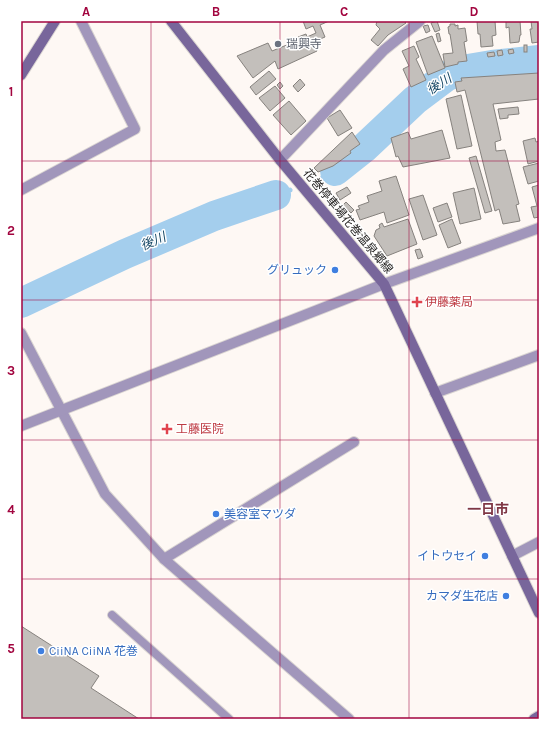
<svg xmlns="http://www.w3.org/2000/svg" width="560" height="740" font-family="Karla,'Noto Sans JP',sans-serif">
  <rect width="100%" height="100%" fill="#fef8f4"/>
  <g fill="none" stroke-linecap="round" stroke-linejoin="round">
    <g stroke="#a4ceed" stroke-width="5">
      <path d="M 321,179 L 335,171"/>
      <path d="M 276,195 L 290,190"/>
    </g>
    <g stroke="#a4ceed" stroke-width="30">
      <path d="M 335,171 L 364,148 L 415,100 L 447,76 L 468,69 L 492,65 L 539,60"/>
      <path d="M 21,303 L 125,254 L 214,216 L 276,195"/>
    </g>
  </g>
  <g fill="#c3bfbb" stroke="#86827e">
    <path d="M 303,21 L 329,21 L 320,25 L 325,37 L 313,42 L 317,51 L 278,69 L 275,61 L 253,78 L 237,56 L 268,43 L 272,51 L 299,40 L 298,37 L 306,34 L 307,37 L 316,33 L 313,26 L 306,29 Z"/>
    <path d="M 377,21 L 404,21 L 406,23 L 388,35 L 378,46 L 371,40 L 380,29 L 376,25 Z"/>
    <path d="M 437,21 L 440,30 L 435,32 L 431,23 Z"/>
    <path d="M 477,21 L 495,21 L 496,35 L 492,36 L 493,46 L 481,47 L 480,34 L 478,34 Z"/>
    <path d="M 506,21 L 520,21 L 521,35 L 520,35 L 519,42 L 510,43 L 509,27 L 506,28 Z"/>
    <path d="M 531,21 L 539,21 L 539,42 L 532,43 L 530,29 L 532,29 Z"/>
    <path d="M 450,24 L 455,24 L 455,26 L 458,25 L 458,29 L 465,28 L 467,41 L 464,42 L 467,61 L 458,62 L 458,64 L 445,67 L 443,54 L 453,53 L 450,34 L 449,34 L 448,27 L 450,26 Z"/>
    <path d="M 428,25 L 430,31 L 426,33 L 423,26 Z"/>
    <path d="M 439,33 L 441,41 L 438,42 L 436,34 Z"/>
    <path d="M 432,36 L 445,68 L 428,75 L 416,42 Z"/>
    <rect x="524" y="45" width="3" height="7"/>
    <path d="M 414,46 L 419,57 L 416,59 L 426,80 L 411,87 L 403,69 L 409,66 L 402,51 Z"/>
    <path d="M 513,49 L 514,53 L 509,54 L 508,50 Z"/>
    <path d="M 502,50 L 503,55 L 498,56 L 497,51 Z"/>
    <path d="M 494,52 L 495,56 L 488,57 L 487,53 Z"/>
    <path d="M 269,71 L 276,79 L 256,95 L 250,87 Z"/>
    <path d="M 539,73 L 539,99 L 493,104 L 501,140 L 495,142 L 496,151 L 505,150 L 519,204 L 516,205 L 520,221 L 503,224 L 499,209 L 495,211 L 465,90 L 457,92 L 455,82 L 462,81 L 461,78 Z"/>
    <path d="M 300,79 L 305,85 L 298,92 L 293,86 Z"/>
    <path d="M 280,82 L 283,86 L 280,89 L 277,85 Z"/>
    <path d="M 275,86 L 285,98 L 270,111 L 259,98 Z"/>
    <path d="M 461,95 L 472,146 L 457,149 L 446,99 Z"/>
    <path d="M 289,101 L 306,121 L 291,135 L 273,115 Z"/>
    <path d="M 518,107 L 519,114 L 508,115 L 508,118 L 500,119 L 498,109 Z"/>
    <path d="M 340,110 L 352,128 L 338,136 L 327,118 Z"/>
    <path d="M 442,130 L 450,158 L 403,167 L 398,156 L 396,157 L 391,138 L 408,132 L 411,139 Z"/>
    <path d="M 352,132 L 360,144 L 350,151 L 351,153 L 333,166 L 318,172 L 314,168 Z"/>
    <path d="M 535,138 L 536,142 L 539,141 L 539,161 L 528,164 L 523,141 Z"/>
    <path d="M 476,156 L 492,211 L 485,213 L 469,158 Z"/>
    <path d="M 539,163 L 539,181 L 528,184 L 523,167 Z"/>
    <path d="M 396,176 L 409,215 L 387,223 L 384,212 L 360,220 L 356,210 L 360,209 L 358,206 L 369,202 L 367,196 L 382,191 L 379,181 Z"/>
    <path d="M 539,185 L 539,217 L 534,218 L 531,207 L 537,206 L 532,187 Z"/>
    <path d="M 347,187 L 351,193 L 340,200 L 336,193 Z"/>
    <path d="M 474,188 L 481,219 L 460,224 L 453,193 Z"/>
    <path d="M 423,195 L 437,235 L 423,240 L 409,199 Z"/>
    <path d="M 346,202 L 354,210 L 351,213 L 343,205 Z"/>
    <path d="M 447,203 L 452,217 L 438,222 L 433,208 Z"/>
    <path d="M 408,219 L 417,244 L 387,256 L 374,236 L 376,230 L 380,228 L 379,225 L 382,223 L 384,227 Z"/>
    <path d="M 452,219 L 461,243 L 448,248 L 439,225 Z"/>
    <path d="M 420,249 L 423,257 L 418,259 L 415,250 Z"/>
    <path d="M 21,626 L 99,676 L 91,688 L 139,719 L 21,719 Z"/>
  </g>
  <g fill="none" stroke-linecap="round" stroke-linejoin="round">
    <defs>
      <path id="lane" d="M 112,615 L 229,719"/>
      <g id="street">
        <path d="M 280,160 L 384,50 L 420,21"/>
        <path d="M 21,190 L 135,129 L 81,21"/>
        <path d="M 21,333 L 105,494 L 164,559 L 349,719"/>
        <path d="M 435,393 L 539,355"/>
        <path d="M 21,426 L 384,284 L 539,228"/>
        <path d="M 512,556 L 539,542"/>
        <path d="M 164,559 L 354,442"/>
      </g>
      <g id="secondary">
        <path d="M 171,21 L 280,160 L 384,284 L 539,613"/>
        <path d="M 21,75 L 55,21"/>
        <path d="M 534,719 L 539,716"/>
      </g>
    </defs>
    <use href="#lane" stroke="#dad5d2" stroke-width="10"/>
    <use href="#street" stroke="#dad5d2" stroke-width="12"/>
    <use href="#secondary" stroke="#dad5d2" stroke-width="12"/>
    <use href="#lane" stroke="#a196bb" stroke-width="8"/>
    <use href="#street" stroke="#a196bb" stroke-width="10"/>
    <use href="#secondary" stroke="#78669b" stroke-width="10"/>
  </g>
  <path fill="none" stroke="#a2053f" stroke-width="1" stroke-opacity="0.55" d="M 151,21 L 151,719M 280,21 L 280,719M 409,21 L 409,719M 21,161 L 539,161M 21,300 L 539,300M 21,440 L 539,440M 21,579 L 539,579"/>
  <circle fill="#6b7280" stroke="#fff" stroke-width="1.5" cx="278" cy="44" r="4"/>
  <g fill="#3f7fe0" stroke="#fff" stroke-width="1.5">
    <circle cx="335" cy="270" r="4"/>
    <circle cx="216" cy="514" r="4"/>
    <circle cx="485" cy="556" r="4"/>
    <circle cx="506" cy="596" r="4"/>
    <circle cx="41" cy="651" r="4"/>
  </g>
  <g fill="#e0444e" stroke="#fff" stroke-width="1.5">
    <path d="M415 296h4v4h4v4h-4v4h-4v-4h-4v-4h4z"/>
    <path d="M165 423h4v4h4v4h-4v4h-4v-4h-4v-4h4z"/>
  </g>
  <g text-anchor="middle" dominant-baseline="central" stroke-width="3" stroke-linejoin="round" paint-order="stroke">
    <g font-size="12" fill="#5b616d" stroke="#fff" text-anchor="start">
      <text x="286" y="44">瑞興寺</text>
    </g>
    <g font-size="12" fill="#201e1d" stroke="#fff">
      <text transform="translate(348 221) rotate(50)">花巻停車場花巻温泉郷線</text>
    </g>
    <g font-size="12" fill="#366cbe" stroke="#fff" text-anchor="end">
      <text x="327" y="270">グリュック</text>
      <text x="224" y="514" text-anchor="start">美容室マツダ</text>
      <text x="477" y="556">イトウセイ</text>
      <text x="498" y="596">カマダ生花店</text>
      <text x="49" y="651" text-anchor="start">CiiNA CiiNA 花巻</text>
    </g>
    <g font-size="12" fill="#be3a42" stroke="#fff" text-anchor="start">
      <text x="425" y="302">伊藤薬局</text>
      <text x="176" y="429">工藤医院</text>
    </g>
    <g font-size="13" font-style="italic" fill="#174866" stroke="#fff">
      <text transform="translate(439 84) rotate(-32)">後川</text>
      <text transform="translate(153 241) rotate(-23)">後川</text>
    </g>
    <g font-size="14" font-weight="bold" fill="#7f3745" stroke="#fff">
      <text x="488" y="509">一日市</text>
    </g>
  </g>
  <rect width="560" height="740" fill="none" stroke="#ffffff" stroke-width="44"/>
  <rect x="22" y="22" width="516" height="696" fill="none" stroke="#a2053f" stroke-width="1.5"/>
  <g font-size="13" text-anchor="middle" font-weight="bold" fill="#a2053f">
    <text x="86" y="16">A</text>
    <text x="216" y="16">B</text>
    <text x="344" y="16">C</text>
    <text x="474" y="16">D</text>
    <text x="11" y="96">1</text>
    <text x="11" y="235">2</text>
    <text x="11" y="375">3</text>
    <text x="11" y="514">4</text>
    <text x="11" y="653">5</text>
  </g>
</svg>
